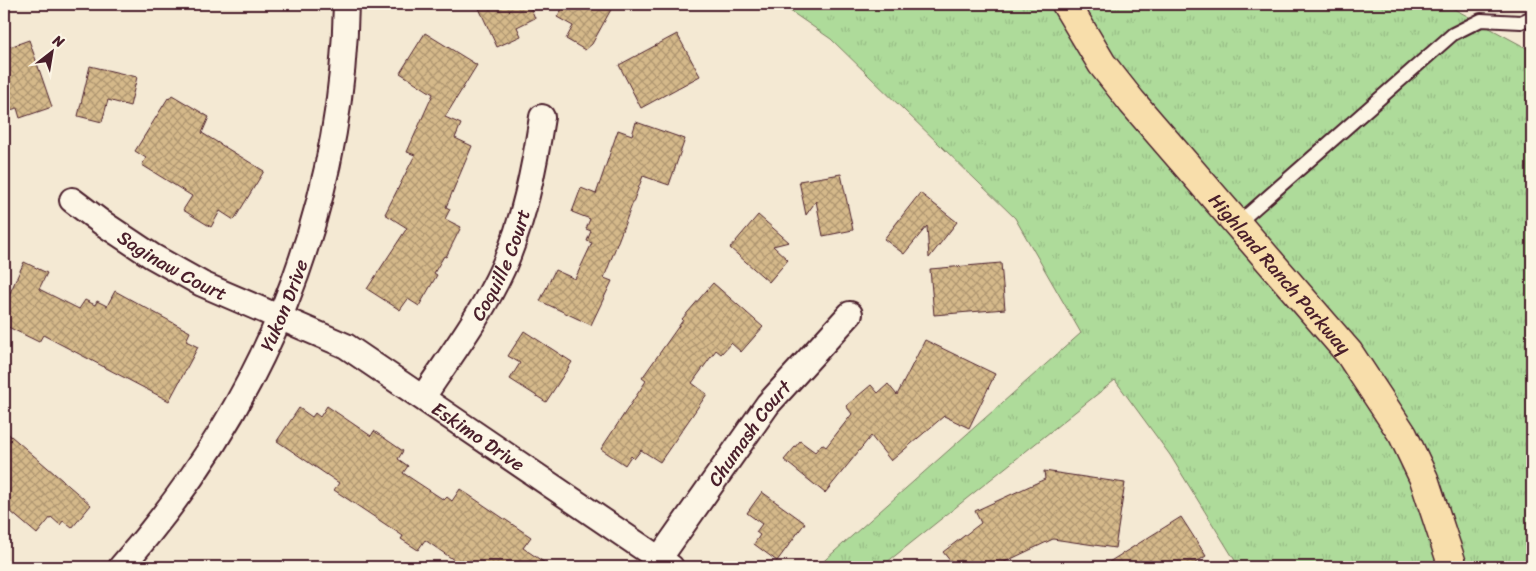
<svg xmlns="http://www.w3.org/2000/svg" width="1536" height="571" font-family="Sriracha,sans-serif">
  <defs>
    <pattern id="grass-tufts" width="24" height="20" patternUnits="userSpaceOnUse" patternTransform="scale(1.25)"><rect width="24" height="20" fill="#aedb9a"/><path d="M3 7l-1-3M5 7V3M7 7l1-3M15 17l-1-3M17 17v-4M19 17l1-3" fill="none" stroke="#97bc85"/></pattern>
    <pattern id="building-cross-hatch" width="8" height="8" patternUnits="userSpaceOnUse" patternTransform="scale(1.25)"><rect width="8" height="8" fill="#d5b98a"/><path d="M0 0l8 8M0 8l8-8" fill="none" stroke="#af9671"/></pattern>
  </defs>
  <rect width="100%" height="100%" fill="#f4e9d3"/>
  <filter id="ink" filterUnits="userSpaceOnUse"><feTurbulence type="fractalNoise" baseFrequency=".02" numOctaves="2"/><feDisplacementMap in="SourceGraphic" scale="10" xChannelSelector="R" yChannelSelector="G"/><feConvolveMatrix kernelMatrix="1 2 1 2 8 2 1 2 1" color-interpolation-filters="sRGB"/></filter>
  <g filter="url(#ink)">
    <path fill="url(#grass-tufts)" stroke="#7c7d62" d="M 780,4 L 1445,4 L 1532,51 L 1532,567 L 1239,567 L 1170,455 L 1115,380 L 881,567 L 817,567 L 1081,333 L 1015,218 L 831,39 Z"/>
    <g fill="url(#building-cross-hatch)" stroke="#4a1f2b">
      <path d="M 477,4 L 529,4 L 535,18 L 517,27 L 521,36 L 497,47 Z"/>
      <path d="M 565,4 L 614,4 L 592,44 L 585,50 L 566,39 L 573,26 L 557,17 Z"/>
      <path d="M 425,33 L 477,65 L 445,117 L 461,124 L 455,138 L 472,146 L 446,207 L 450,209 L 445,219 L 461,227 L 446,257 L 444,256 L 434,273 L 437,275 L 419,306 L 408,299 L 400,310 L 367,289 L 407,228 L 385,214 L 415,155 L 407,152 L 433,94 L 400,73 Z"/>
      <path d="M 677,34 L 700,76 L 641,108 L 619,65 Z"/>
      <path d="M 29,40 L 52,107 L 20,118 L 17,108 L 4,112 L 4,49 Z"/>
      <path d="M 90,66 L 137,77 L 130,106 L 108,100 L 102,122 L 78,116 Z"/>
      <path d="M 172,95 L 209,117 L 202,133 L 264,171 L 234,220 L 220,211 L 211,227 L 183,210 L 192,196 L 142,165 L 146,158 L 135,151 L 168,98 L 169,99 Z"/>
      <path d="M 636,122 L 685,139 L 669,185 L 643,176 L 604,278 L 612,281 L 591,325 L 540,301 L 555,270 L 575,279 L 592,243 L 587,241 L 591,231 L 586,229 L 590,219 L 572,212 L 581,188 L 596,194 L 618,130 L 632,135 Z"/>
      <path d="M 841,174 L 853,230 L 823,236 L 816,201 L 806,215 L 799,181 Z"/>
      <path d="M 920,193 L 957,222 L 929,258 L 927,226 L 904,254 L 884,239 Z"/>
      <path d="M 758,215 L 789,242 L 773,246 L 788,260 L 769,282 L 730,248 Z"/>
      <path d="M 24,262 L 47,273 L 39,289 L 79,309 L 85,300 L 95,305 L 97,301 L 107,306 L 115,291 L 190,332 L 186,341 L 198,347 L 169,401 L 43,335 L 39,342 L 4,325 L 4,306 Z"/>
      <path d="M 1001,263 L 1005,309 L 934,315 L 930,269 Z"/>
      <path d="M 713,283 L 763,327 L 741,352 L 731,343 L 721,354 L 716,350 L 692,383 L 707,394 L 660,462 L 641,450 L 634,459 L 631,456 L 625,465 L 601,449 L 646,381 L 642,378 L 683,320 L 682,319 Z"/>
      <path d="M 524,331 L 572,362 L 546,402 L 510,379 L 520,363 L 508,356 Z"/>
      <path d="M 925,340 L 995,374 L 969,428 L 944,416 L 891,461 L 871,436 L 825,493 L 784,460 L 800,441 L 815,452 L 822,444 L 826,447 L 852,414 L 846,406 L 871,385 L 878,393 L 888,384 L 897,395 Z"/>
      <path d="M 327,406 L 371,436 L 374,431 L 403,451 L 398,459 L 408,466 L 403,473 L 444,500 L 447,497 L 452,501 L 460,489 L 531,537 L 523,548 L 551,567 L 464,567 L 425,540 L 418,550 L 401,539 L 403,536 L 334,490 L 339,483 L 277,441 L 299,408 L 312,417 L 315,413 L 320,417 Z"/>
      <path d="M 4,430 L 91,505 L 72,528 L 63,521 L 60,525 L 51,517 L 37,534 L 4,506 Z"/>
      <path d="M 1044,471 L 1125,483 L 1115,548 L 1053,539 L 994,567 L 955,567 L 943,552 L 981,523 L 975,511 L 1045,479 Z"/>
      <path d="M 762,492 L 805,523 L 777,561 L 754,544 L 760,535 L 756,532 L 762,524 L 747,513 Z"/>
      <path d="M 1181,517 L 1206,556 L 1189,567 L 1101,567 Z"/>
    </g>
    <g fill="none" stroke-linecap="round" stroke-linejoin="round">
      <defs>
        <path id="service" d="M 1237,224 L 1453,34 L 1481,20 L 1521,22 L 1532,17"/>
        <g id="minor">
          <path id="s1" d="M 72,200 L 101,222 L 152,256 L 202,284 L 346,346 L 671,567"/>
          <path id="s2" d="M 423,397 C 451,355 482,314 503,268 C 524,220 534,169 542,117"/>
          <path id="s3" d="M 659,559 L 768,404 L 850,314"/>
          <path id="s4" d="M 121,567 C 261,408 342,216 346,4"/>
        </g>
        <g id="primary">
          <path id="s5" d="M 1066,4 L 1102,64 L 1132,102 L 1349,353 L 1403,435 L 1424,479 L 1453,567"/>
        </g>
      </defs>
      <use href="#service" stroke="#4a1f2b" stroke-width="16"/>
      <use href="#minor" stroke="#4a1f2b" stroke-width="28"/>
      <use href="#primary" stroke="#4a1f2b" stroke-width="31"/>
      <use href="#service" stroke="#fcf5e5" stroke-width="12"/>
      <use href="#minor" stroke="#fcf5e5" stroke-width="24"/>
      <use href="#primary" stroke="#f8deab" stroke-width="28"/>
    </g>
  </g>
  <g text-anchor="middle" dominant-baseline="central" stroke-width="4.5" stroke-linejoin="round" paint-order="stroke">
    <g font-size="19" fill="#4a1f2b" stroke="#fcf5e5">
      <text stroke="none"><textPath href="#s1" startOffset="120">Saginaw Court</textPath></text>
      <text stroke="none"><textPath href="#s2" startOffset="154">Coquille Court</textPath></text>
      <text stroke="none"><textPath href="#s5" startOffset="345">Highland Ranch Parkway</textPath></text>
      <text stroke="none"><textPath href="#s4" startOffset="310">Yukon Drive</textPath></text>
      <text stroke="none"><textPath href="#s3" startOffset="155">Chumash Court</textPath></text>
      <text stroke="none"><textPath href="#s1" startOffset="472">Eskimo Drive</textPath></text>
    </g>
  </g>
  <rect width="1536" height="571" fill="none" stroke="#fcf5e5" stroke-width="20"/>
  <rect x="10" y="10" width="1516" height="551" fill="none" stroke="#4a1f2b" stroke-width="2" filter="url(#ink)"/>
  <g transform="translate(52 52) rotate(31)" stroke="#fcf5e5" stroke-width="4" paint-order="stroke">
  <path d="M0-4L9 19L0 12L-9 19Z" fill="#4a1f2b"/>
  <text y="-8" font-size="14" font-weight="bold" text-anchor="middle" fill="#4a1f2b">N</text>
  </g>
</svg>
